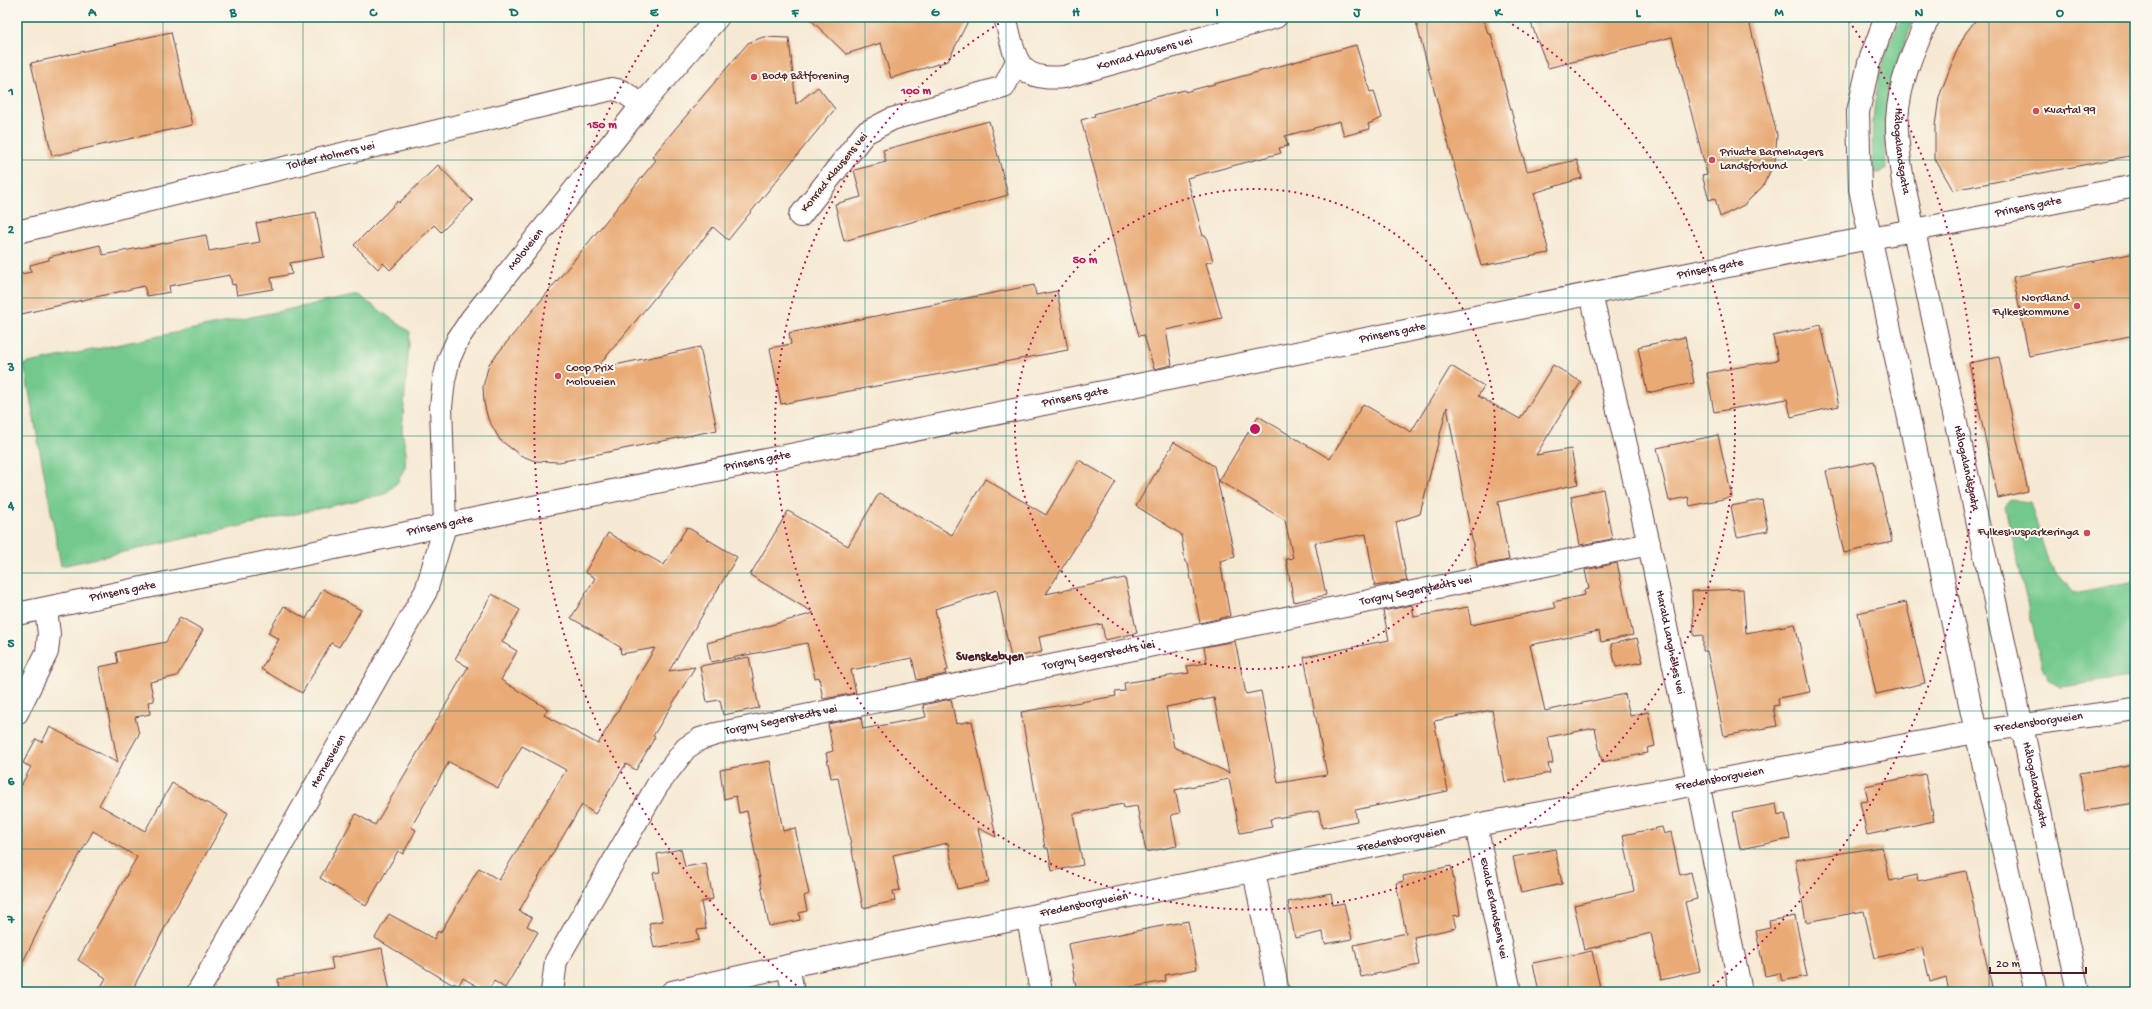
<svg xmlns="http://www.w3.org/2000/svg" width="2152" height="1009" font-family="'Gochi Hand',sans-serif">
  <rect width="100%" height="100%" fill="#fbf7ec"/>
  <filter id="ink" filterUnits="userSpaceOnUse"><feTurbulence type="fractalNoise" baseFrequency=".025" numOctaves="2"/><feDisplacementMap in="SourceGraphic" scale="8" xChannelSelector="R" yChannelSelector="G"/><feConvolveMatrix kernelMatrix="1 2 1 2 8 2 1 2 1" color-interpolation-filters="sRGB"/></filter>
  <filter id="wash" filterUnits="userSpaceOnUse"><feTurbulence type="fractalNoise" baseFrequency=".012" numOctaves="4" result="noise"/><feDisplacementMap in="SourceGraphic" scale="16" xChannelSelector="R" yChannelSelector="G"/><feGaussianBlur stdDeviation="0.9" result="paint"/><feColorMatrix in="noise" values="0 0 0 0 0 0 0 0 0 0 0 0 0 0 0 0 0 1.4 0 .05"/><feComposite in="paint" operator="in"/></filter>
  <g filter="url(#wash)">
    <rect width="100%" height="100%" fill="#f5e9d3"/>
    <g fill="#73c98d" stroke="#5e745c">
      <path d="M 1902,17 L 1915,17 C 1893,70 1883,112 1886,169 L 1878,173 L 1873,172 C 1870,119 1875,64 1902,17 Z"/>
      <path d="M 358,295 L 410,332 L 402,430 L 406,453 L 405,467 L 397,483 L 385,494 L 61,566 L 24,364 Z"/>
      <path d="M 2011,500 L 2030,502 L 2049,564 L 2074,593 L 2135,581 L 2135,676 L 2061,687 L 2049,680 L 2042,667 L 2005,507 Z"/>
    </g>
    <g id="blocks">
      <g fill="#e9aa76" fill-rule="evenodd">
        <path d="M 808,17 L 970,17 L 948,61 L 891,78 L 881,43 L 846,54 Z"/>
        <path d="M 1436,17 L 1483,17 L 1488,34 L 1491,34 L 1527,171 L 1577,160 L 1582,178 L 1534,193 L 1549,253 L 1481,266 L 1416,22 Z"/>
        <path d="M 1553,17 L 1748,17 L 1777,135 L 1775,161 L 1763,186 L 1744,205 L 1720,217 L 1715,198 L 1709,200 L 1702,175 L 1707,174 L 1672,37 L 1548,68 L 1531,23 Z"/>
        <path d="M 1978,17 L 2135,17 L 2135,155 L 1953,190 L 1935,159 L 1935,126 L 1939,97 L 1955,55 L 1965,34 Z"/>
        <path d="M 171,32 L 192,125 L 52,156 L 31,63 Z"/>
        <path d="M 763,37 L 789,38 L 796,104 L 818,87 L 835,109 L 728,240 L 713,227 L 596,369 L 700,347 L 717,430 L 559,462 L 535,461 L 520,455 L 500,440 L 488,419 L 484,403 L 483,387 L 489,364 L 656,160 L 652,157 L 675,129 L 748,43 Z"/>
        <path d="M 1356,45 L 1370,92 L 1374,91 L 1382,118 L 1368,124 L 1370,129 L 1344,136 L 1340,121 L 1285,136 L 1288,146 L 1279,148 L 1281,153 L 1187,178 L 1203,236 L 1206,236 L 1213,261 L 1206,263 L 1222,318 L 1166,330 L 1172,365 L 1154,369 L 1144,335 L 1139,336 L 1081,120 L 1095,116 L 1094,114 L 1159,96 L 1185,90 L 1185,92 Z"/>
        <path d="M 989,121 L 1008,195 L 844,241 L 835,204 L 861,197 L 854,170 L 886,162 L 883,150 Z"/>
        <path d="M 438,165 L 473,201 L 441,232 L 434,225 L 390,270 L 383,263 L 378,269 L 354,245 L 398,201 L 399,203 Z"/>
        <path d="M 316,212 L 324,257 L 290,263 L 292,274 L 271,278 L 273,289 L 237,295 L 235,284 L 232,285 L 230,275 L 169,286 L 170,292 L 147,296 L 144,286 L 17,315 L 17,275 L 31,272 L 30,265 L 49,260 L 49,257 L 100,245 L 103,255 L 206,235 L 209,251 L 260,242 L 256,223 Z"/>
        <path d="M 2135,253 L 2135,335 L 2029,356 L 2013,277 Z"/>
        <path d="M 1034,285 L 1036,295 L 1057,291 L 1068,350 L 781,404 L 770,348 L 791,344 L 789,333 Z"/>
        <path d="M 1821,325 L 1839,406 L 1791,417 L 1787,399 L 1714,412 L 1707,373 L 1778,360 L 1773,336 Z"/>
        <path d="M 1685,337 L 1694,383 L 1647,393 L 1638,347 Z"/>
        <path d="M 1999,357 L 2028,491 L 1998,498 L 1969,363 Z"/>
        <path d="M 1553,365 L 1581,382 L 1536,455 L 1571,449 L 1578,484 L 1498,502 L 1509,560 L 1477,566 L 1447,407 L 1420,514 L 1396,522 L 1407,581 L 1375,586 L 1366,534 L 1315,543 L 1326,595 L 1294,602 L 1286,559 L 1293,558 L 1285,520 L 1219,481 L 1258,416 L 1330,459 L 1363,404 L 1411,432 L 1451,366 L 1484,386 L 1478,396 L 1520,419 Z"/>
        <path d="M 1718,435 L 1732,497 L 1690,506 L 1688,497 L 1669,501 L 1657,448 Z"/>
        <path d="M 1174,442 L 1214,466 L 1235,557 L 1220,561 L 1230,616 L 1200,623 L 1188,564 L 1185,562 L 1181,534 L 1136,506 Z"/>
        <path d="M 1079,460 L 1116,482 L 1046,594 L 1125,578 L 1137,633 L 1105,640 L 1102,624 L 1039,637 L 1042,652 L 1011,658 L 997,590 L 935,609 L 948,670 L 945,671 L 946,674 L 917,680 L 912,658 L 851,670 L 856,693 L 823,699 L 819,677 L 815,678 L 807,643 L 711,662 L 707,643 L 814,613 L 750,575 L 788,511 L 848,546 L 879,493 L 952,535 L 985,479 L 1046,515 Z"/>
        <path d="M 1874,461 L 1892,542 L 1844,553 L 1826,471 Z"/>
        <path d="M 1603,489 L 1612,539 L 1580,545 L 1571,496 Z"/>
        <path d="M 1762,500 L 1768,531 L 1737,537 L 1731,506 Z"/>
        <path d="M 687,527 L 737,557 L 669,671 L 695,667 L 653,736 L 655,737 L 636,770 L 626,764 L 595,814 L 582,805 L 557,846 L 519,911 L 532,918 L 527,926 L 538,932 L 505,988 L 494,981 L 487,992 L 463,978 L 458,986 L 454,983 L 453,985 L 375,938 L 389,914 L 434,939 L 438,931 L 440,933 L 479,868 L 499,880 L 566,770 L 522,746 L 498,788 L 449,762 L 411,827 L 416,830 L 403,854 L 398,851 L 366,906 L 320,878 L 356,814 L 375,825 L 468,667 L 455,659 L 492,594 L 520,610 L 502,642 L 517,651 L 501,680 L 548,709 L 544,715 L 598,744 L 655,648 L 621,654 L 620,647 L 571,618 L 595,578 L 585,572 L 608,533 L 664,565 Z"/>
        <path d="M 1617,563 L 1633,635 L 1601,642 L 1599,631 L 1530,645 L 1545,711 L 1625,694 L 1630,716 L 1648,712 L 1655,746 L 1647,748 L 1648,753 L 1602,762 L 1595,728 L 1548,737 L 1553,763 L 1548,764 L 1550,773 L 1505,782 L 1492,710 L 1434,721 L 1448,791 L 1355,810 L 1357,821 L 1322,828 L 1319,811 L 1270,819 L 1272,827 L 1240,833 L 1229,779 L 1175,790 L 1180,813 L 1171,815 L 1177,846 L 1146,852 L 1137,806 L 1124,808 L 1123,804 L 1073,814 L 1083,865 L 1052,871 L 1048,848 L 1045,848 L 1021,712 L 1116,696 L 1115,692 L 1125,691 L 1124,683 L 1189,673 L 1187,666 L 1207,663 L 1204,647 L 1235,641 L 1246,694 L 1261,691 L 1278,783 L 1327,775 L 1304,657 L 1389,640 L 1383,611 L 1412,605 L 1414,617 L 1468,607 L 1471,625 L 1555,608 L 1553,602 L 1585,595 L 1584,590 L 1589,589 L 1585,570 ZM 1214,698 L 1229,773 L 1174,747 L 1171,733 L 1166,707 Z"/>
        <path d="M 323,589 L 361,610 L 339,647 L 331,643 L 302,693 L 261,669 L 279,639 L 268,633 L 284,606 L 306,619 Z"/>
        <path d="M 1743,589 L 1746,633 L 1795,624 L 1810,692 L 1778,698 L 1779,705 L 1773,706 L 1777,726 L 1724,736 L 1707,651 L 1703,651 L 1703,635 L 1694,636 L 1692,591 Z"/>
        <path d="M 1906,602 L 1925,683 L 1876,694 L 1858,613 Z"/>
        <path d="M 180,617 L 203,630 L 177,676 L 150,682 L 154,701 L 148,702 L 150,714 L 135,717 L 139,734 L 99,805 L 145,831 L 172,783 L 228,815 L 173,912 L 131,992 L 98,992 L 106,978 L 78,960 L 137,857 L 93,831 L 45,917 L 17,974 L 17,793 L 31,767 L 23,763 L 36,739 L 42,742 L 50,727 L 118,763 L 99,667 L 118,663 L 116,652 L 166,642 Z"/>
        <path d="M 1637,638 L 1643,662 L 1616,667 L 1611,644 Z"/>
        <path d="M 749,657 L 759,708 L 723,715 L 720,700 L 707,702 L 700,666 Z"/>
        <path d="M 951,699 L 956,724 L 972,721 L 996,837 L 978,828 L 989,882 L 957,889 L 948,843 L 893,855 L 900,890 L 893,891 L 895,901 L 863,908 L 838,777 L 831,778 L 826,753 L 833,751 L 828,724 L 861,717 L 863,729 L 926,717 L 923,705 Z"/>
        <path d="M 770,761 L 783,831 L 795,828 L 809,894 L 804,896 L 807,911 L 799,913 L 800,920 L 769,926 L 747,811 L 739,813 L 736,796 L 724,799 L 720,770 Z"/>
        <path d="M 2135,764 L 2135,803 L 2085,811 L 2080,773 Z"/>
        <path d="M 1925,774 L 1934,821 L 1867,835 L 1860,802 L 1868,801 L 1865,786 Z"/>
        <path d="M 1776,804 L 1778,815 L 1785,813 L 1790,839 L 1740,849 L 1733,812 Z"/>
        <path d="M 1662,827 L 1664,834 L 1671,832 L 1680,875 L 1691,872 L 1697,899 L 1685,902 L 1700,971 L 1661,980 L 1651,933 L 1584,950 L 1574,905 L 1634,891 L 1623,835 Z"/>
        <path d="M 1882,847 L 1890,881 L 1917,875 L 1918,881 L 1966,871 L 1993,992 L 1949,992 L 1946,977 L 1930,982 L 1922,947 L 1875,958 L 1864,911 L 1806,922 L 1795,860 Z"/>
        <path d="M 681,849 L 685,867 L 706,863 L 713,899 L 701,902 L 706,929 L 697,930 L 699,940 L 654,948 L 649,923 L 663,921 L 653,873 L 660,872 L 657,854 Z"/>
        <path d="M 1555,849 L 1562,884 L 1521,893 L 1513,857 Z"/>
        <path d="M 1451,866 L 1459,907 L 1460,915 L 1453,916 L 1456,928 L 1414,937 L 1419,965 L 1361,977 L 1354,945 L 1406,933 L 1396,883 L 1404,881 L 1403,876 Z"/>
        <path d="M 1331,893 L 1333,905 L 1344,903 L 1352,939 L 1325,944 L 1323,932 L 1295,938 L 1288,902 Z"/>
        <path d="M 1795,916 L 1807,976 L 1782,981 L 1780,973 L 1765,976 L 1756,931 L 1770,928 L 1769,921 Z"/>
        <path d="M 1188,921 L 1197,969 L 1165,975 L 1166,981 L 1103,992 L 1077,992 L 1068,944 Z"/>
        <path d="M 382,948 L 390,992 L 279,992 L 278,979 L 333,969 L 331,958 Z"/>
        <path d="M 1592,951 L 1601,992 L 1539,992 L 1533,963 Z"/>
      </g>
    </g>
  </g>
  <g filter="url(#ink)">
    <use href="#blocks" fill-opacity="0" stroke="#643d44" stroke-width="1"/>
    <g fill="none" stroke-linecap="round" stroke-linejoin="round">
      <defs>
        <g id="minor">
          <path id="s1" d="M 1005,17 C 1016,57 1014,82 1064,77 L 1276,17"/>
          <path d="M 1886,17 L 1869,63 L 1858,112 L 1860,189 L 1976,732 L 2036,992"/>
          <path id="s2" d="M 1929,17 C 1913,49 1899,83 1897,120 C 1896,140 1900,161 1903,181 L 2012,679 L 2078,992"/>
          <path d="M 800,216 L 865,133 L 892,119 L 1004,87 L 1017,61"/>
          <path id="s3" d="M 17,232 L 612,89 L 622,91 L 642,105"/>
          <path id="s4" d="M 1591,294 L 1649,544 L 1741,992"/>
          <path id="s5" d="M 17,614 L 508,512 L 1827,246 L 1957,222 L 2135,186"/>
          <path d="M 17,713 L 47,652 L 49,634 L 46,609"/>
          <path id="s6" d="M 1476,825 L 1510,992"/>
          <path d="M 1254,871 L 1278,992"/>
          <path d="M 1028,918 L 1041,992"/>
          <path d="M 788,966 L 793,992"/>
          <path id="s7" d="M 198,992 L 426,591 L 445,526 L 441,407 L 444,380 L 449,359 L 458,339 L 472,318 L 642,105 L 718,17"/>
          <path id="s8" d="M 552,992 L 556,961 L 657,786 L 686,748 L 700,739 L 716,734 L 1649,544"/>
          <path id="s9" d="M 672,992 L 788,966 L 1476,825 L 1976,732 L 2135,709"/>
        </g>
      </defs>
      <use href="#minor" stroke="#643d44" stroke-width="24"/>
      <use href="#minor" stroke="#fff" stroke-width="22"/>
    </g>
  </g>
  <path fill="none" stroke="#0f766e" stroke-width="1" stroke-opacity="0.55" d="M 163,17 L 163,992M 303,17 L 303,992M 444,17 L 444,992M 584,17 L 584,992M 725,17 L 725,992M 865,17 L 865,992M 1006,17 L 1006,992M 1146,17 L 1146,992M 1287,17 L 1287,992M 1427,17 L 1427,992M 1568,17 L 1568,992M 1708,17 L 1708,992M 1849,17 L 1849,992M 1989,17 L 1989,992M 17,160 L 2135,160M 17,298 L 2135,298M 17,436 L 2135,436M 17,573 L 2135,573M 17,711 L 2135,711M 17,849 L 2135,849"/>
  <g fill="none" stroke="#c2185b" stroke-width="2" stroke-dasharray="2 4">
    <circle cx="1255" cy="429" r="240"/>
    <path d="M1502 18A480 480 0 1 1 1008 18"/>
    <path d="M801 989A721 721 0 0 1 661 21M1849 21A721 721 0 0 1 1709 989"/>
  </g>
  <g fill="#d1495b" stroke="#fbf7ec" stroke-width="1.5">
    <circle cx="754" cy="77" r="4"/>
    <circle cx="2036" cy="111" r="4"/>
    <circle cx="1712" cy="160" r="4"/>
    <circle cx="2077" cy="306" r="4"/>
    <circle cx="558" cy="376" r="4"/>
    <circle cx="2087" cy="533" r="4"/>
  </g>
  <g text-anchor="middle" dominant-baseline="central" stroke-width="4" stroke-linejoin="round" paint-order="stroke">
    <g font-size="12" fill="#4a1f2b" stroke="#fbf7ec">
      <text stroke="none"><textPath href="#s1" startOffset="182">Konrad Klausens vei</textPath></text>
      <text stroke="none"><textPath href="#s2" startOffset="140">Hålogalandsgata</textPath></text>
      <text stroke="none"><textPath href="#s3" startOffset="323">Tolder Holmers vei</textPath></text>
      <text transform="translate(835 173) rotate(-51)">Konrad Klausens vei</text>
      <text stroke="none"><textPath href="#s5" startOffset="2052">Prinsens gate</textPath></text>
      <text stroke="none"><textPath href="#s7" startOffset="831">Moloveien</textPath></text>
      <text stroke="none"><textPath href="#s5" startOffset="1728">Prinsens gate</textPath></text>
      <text stroke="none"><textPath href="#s5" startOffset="1404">Prinsens gate</textPath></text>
      <text stroke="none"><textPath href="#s5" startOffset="1080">Prinsens gate</textPath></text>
      <text stroke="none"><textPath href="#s5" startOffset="756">Prinsens gate</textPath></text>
      <text stroke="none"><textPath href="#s2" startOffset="464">Hålogalandsgata</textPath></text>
      <text stroke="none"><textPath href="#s5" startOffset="432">Prinsens gate</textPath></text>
      <text stroke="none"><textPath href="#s8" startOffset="1029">Torgny Segerstedts vei</textPath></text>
      <text stroke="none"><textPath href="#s5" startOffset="108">Prinsens gate</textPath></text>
      <text stroke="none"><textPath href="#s4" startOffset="357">Harald Langhelles vei</textPath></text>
      <text stroke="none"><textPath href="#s8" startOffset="705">Torgny Segerstedts vei</textPath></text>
      <text stroke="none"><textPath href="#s8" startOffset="381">Torgny Segerstedts vei</textPath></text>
      <text stroke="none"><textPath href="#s9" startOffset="1393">Fredensborgveien</textPath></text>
      <text stroke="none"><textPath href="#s7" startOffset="265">Hernesveien</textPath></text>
      <text stroke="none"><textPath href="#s9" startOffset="1069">Fredensborgveien</textPath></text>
      <text stroke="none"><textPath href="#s2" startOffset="788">Hålogalandsgata</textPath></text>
      <text stroke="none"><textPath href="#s9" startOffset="745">Fredensborgveien</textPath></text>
      <text stroke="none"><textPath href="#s9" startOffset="421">Fredensborgveien</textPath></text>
      <text stroke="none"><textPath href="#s6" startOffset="85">Evald Erlandsens vei</textPath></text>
    </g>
    <g font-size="12" fill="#4a1f2b" stroke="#fbf7ec" text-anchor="start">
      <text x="762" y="77">Bodø Båtforening</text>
      <text x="2044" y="111">Kvartal 99</text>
      <text x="1720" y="153">Private Barnehagers<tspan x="1720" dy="14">Landsforbund</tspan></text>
      <text x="2069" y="299" text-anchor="end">Nordland<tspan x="2069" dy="14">Fylkeskommune</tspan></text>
      <text x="566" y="369">Coop Prix<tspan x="566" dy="14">Moloveien</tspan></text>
      <text x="2079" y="533" text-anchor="end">Fylkeshusparkeringa</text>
    </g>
    <g font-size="13" font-weight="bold" fill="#4a1f2b" stroke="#fbf7ec">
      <text x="990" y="657">Svenskebyen</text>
    </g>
  </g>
  <circle cx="1255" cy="429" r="6" fill="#c2185b" stroke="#fbf7ec" stroke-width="2"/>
  <g font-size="12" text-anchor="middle" font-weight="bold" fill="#c2185b" stroke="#fbf7ec" stroke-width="4" stroke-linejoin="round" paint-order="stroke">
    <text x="916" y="94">100 m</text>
    <text x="602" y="128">150 m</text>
    <text x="1085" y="263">50 m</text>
  </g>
  <rect width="2152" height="1009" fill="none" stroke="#fbf7ec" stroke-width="44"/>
  <path d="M1990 967v6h96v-6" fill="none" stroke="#4a1f2b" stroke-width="2"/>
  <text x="1996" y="967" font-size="12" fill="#4a1f2b" stroke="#fbf7ec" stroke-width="3" paint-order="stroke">20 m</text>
  <rect x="22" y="22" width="2108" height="965" fill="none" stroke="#0f766e" stroke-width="1.5"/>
  <g font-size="13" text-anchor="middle" font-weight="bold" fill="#0f766e">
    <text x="92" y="16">A</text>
    <text x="233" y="16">B</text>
    <text x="373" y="16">C</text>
    <text x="514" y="16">D</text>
    <text x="654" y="16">E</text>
    <text x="795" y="16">F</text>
    <text x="935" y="16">G</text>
    <text x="1076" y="16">H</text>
    <text x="1217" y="16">I</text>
    <text x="1357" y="16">J</text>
    <text x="1498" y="16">K</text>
    <text x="1638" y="16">L</text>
    <text x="1779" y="16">M</text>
    <text x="1919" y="16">N</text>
    <text x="2060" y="16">O</text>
    <text x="11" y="95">1</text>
    <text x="11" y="233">2</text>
    <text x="11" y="371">3</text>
    <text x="11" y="509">4</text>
    <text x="11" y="647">5</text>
    <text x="11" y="785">6</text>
    <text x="11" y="923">7</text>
  </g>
</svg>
